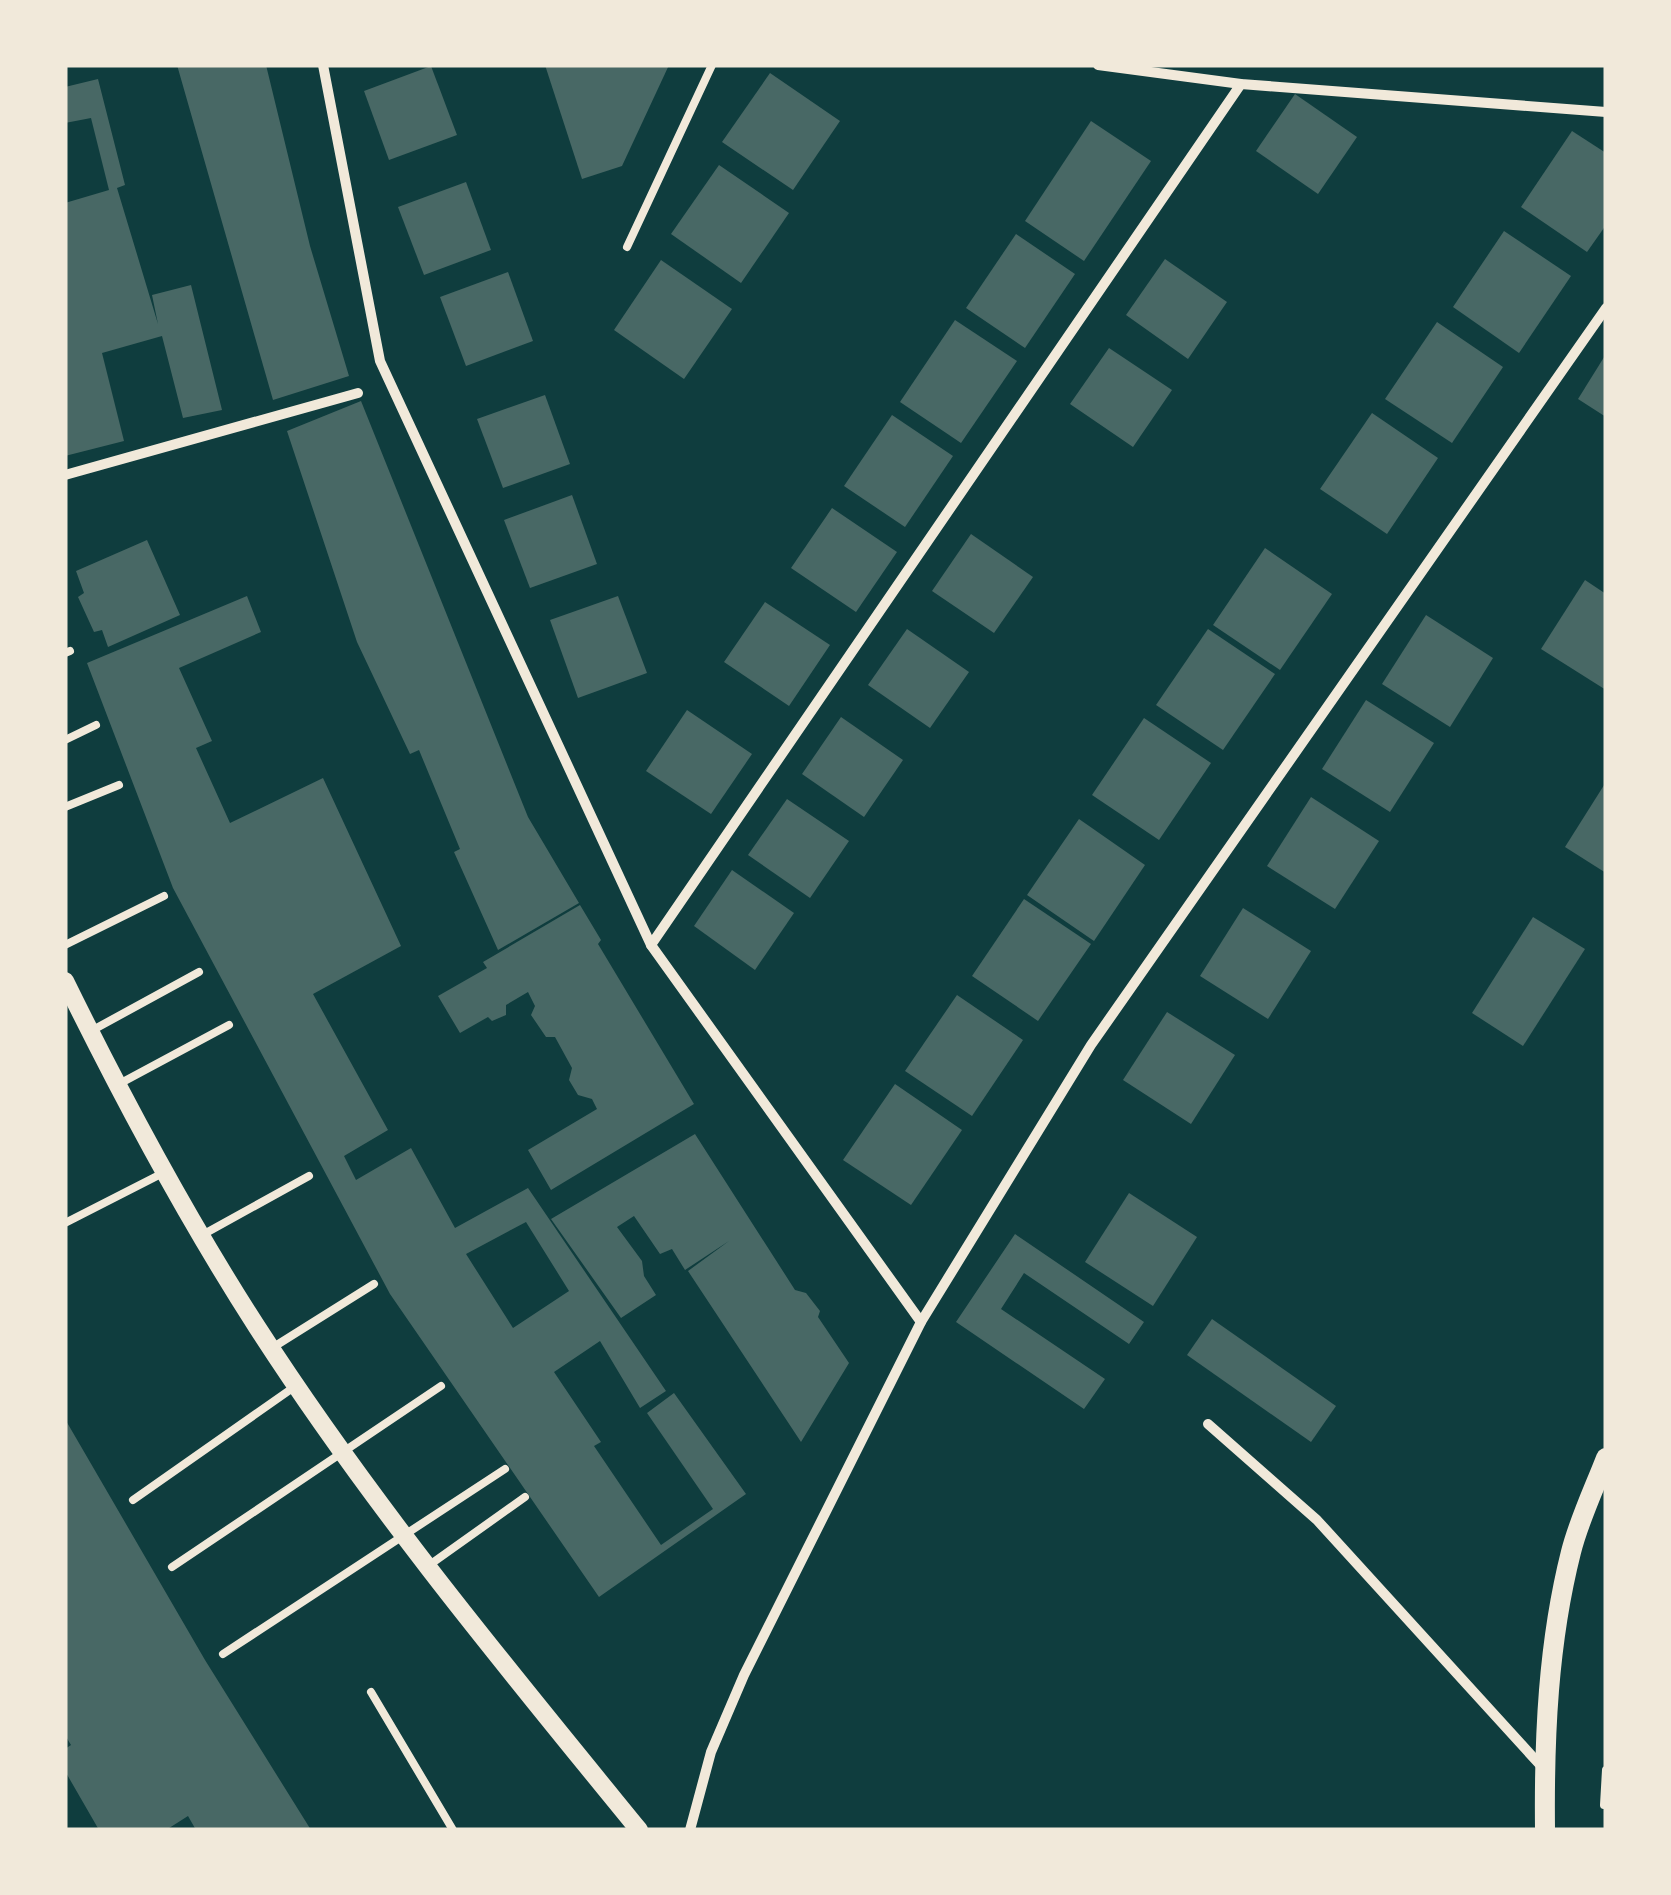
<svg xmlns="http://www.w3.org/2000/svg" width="1671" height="1895" font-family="'Libre Baskerville',serif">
  <rect width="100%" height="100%" fill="#0f3d3e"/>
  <g fill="#486865" fill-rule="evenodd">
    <path d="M 177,65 L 266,65 L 310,246 L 349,376 L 273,400 Z"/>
    <path d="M 545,65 L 669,65 L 622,166 L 582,179 Z"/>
    <path d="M 431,66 L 457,135 L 389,160 L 364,91 Z"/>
    <path d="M 770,73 L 840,121 L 793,190 L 722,142 Z"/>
    <path d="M 98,79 L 125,185 L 117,188 L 158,324 L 152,295 L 191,285 L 222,410 L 183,418 L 162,336 L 102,353 L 124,441 L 65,456 L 65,203 L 109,190 L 91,118 L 65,123 L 65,87 Z"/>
    <path d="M 1295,94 L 1357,137 L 1318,194 L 1256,151 Z"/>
    <path d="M 1091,121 L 1151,161 L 1084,261 L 1025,221 Z"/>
    <path d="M 1572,131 L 1606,153 L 1606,225 L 1587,252 L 1521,207 Z"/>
    <path d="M 719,165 L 789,213 L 741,283 L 671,234 Z"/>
    <path d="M 466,182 L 491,250 L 424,275 L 398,207 Z"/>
    <path d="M 1504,231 L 1571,276 L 1519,353 L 1453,307 Z"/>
    <path d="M 1016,234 L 1075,274 L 1025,348 L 966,308 Z"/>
    <path d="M 1165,259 L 1227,302 L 1188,359 L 1126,315 Z"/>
    <path d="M 661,260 L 732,309 L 684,379 L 614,330 Z"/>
    <path d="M 508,272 L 533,341 L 466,366 L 440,297 Z"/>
    <path d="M 955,320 L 1017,361 L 961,443 L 900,402 Z"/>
    <path d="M 1437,322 L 1503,367 L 1452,443 L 1385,399 Z"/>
    <path d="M 1109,348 L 1172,390 L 1133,447 L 1070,404 Z"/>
    <path d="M 1606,354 L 1606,417 L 1578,399 Z"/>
    <path d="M 545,395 L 570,464 L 503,488 L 477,419 Z"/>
    <path d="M 361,401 L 528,817 L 579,903 L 498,950 L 454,852 L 460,849 L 419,750 L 410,754 L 357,642 L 287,431 Z"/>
    <path d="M 1372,413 L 1438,458 L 1387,534 L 1320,489 Z"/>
    <path d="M 892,415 L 953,456 L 905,527 L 844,486 Z"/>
    <path d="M 572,495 L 597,564 L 530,588 L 504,520 Z"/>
    <path d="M 832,508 L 897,552 L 856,612 L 791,568 Z"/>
    <path d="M 971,534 L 1033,577 L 994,633 L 932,591 Z"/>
    <path d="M 147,540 L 180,615 L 108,647 L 102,630 L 94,632 L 78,597 L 84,593 L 76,571 Z"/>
    <path d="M 1265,548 L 1332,594 L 1280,670 L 1213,625 Z"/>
    <path d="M 1585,580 L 1606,594 L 1606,690 L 1541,649 Z"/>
    <path d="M 247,596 L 261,632 L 179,668 L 212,741 L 196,748 L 230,823 L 323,778 L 401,946 L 313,994 L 388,1130 L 344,1156 L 356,1180 L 411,1148 L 455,1228 L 528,1188 L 666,1391 L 640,1408 L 600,1341 L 554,1372 L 601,1442 L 594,1446 L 661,1545 L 713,1509 L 647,1413 L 674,1393 L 746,1494 L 599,1597 L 390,1294 L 173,888 L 87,663 ZM 526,1222 L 569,1291 L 513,1328 L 466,1254 Z"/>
    <path d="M 618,596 L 647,673 L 578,698 L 550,620 Z"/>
    <path d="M 765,602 L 830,645 L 789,706 L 724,662 Z"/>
    <path d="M 1426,615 L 1493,658 L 1450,727 L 1382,684 Z"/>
    <path d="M 907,629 L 969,672 L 930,728 L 868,685 Z"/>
    <path d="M 1208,629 L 1275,674 L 1223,750 L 1156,705 Z"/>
    <path d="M 1366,700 L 1434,743 L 1390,812 L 1322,769 Z"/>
    <path d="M 687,710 L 752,754 L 711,814 L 646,771 Z"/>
    <path d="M 841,717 L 903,760 L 864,817 L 802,774 Z"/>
    <path d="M 1144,718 L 1211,763 L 1159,840 L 1092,795 Z"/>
    <path d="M 1606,782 L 1606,873 L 1565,847 Z"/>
    <path d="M 1311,797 L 1379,841 L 1335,909 L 1267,866 Z"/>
    <path d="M 787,799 L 849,841 L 810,898 L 748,855 Z"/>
    <path d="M 1079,819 L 1145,865 L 1094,941 L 1027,895 Z"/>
    <path d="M 732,870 L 794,913 L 755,970 L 694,926 Z"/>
    <path d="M 1024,899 L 1091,944 L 1038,1021 L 972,976 Z"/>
    <path d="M 580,905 L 601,940 L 598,944 L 694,1104 L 551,1190 L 528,1150 L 597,1109 L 592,1099 L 578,1095 L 569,1080 L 572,1068 L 555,1037 L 546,1037 L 531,1015 L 535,1006 L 528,992 L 506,1005 L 506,1015 L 492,1021 L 488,1017 L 460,1033 L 438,996 L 487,968 L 483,962 Z"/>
    <path d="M 1243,908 L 1311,951 L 1268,1019 L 1200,976 Z"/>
    <path d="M 1533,917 L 1585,949 L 1523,1046 L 1472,1013 Z"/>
    <path d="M 957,995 L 1023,1040 L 972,1116 L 905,1071 Z"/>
    <path d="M 1167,1012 L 1235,1055 L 1191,1124 L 1123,1080 Z"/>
    <path d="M 895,1084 L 962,1130 L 911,1205 L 843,1160 Z"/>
    <path d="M 695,1134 L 795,1290 L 806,1293 L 820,1311 L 818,1317 L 849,1363 L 801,1442 L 688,1271 L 729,1241 L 685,1270 L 672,1249 L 660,1254 L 634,1216 L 617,1227 L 642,1261 L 644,1276 L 656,1295 L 621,1318 L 551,1219 Z"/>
    <path d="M 1129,1193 L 1197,1237 L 1153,1306 L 1085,1262 Z"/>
    <path d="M 1015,1234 L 1144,1322 L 1129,1344 L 1024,1273 L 1001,1309 L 1105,1379 L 1084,1409 L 956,1322 Z"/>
    <path d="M 1212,1319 L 1336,1406 L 1311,1442 L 1187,1355 Z"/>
    <path d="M 65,1419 L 205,1660 L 311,1830 L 196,1830 L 188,1816 L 166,1830 L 99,1830 L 65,1771 L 65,1749 L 71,1745 L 65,1735 Z"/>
  </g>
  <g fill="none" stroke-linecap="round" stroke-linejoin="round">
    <g stroke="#f1e9da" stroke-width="8">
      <path d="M 627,247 L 712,65"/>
      <path d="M 65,653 L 70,651"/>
      <path d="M 65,740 L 96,725"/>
      <path d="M 65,807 L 119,785"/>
      <path d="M 65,945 L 164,896"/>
      <path d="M 91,1031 L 199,972"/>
      <path d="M 119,1084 L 229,1025"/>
      <path d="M 65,1223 L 163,1173"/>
      <path d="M 204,1234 L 309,1176"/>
      <path d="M 272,1348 L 374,1284"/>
      <path d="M 133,1500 L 297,1385"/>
      <path d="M 428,1566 L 525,1497"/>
      <path d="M 172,1567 L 441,1386"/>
      <path d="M 223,1654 L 505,1469"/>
      <path d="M 371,1692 L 453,1830"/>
      <path d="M 1604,1805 L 1606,1770"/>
    </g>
    <g stroke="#f1e9da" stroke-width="10">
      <path d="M 323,65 L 380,361 L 651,945 L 921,1322"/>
      <path d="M 1098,65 L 1241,84 L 1606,112"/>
      <path d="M 65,475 L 358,393"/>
      <path d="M 651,945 L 1241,84"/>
      <path d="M 1208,1424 L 1317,1520 L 1542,1767"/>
      <path d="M 690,1830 L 711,1752 L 744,1675 L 921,1322 L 1091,1045 L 1606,308"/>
    </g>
    <path stroke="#f1e9da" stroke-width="18" d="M 65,981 C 123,1099 186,1217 257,1327 C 371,1504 506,1667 639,1830"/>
    <path stroke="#f1e9da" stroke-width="20" d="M 1545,1830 C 1544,1737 1548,1643 1571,1552 C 1579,1520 1594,1489 1606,1458"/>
  </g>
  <rect width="1671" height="1895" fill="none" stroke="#f1e9da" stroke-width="135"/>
</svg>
